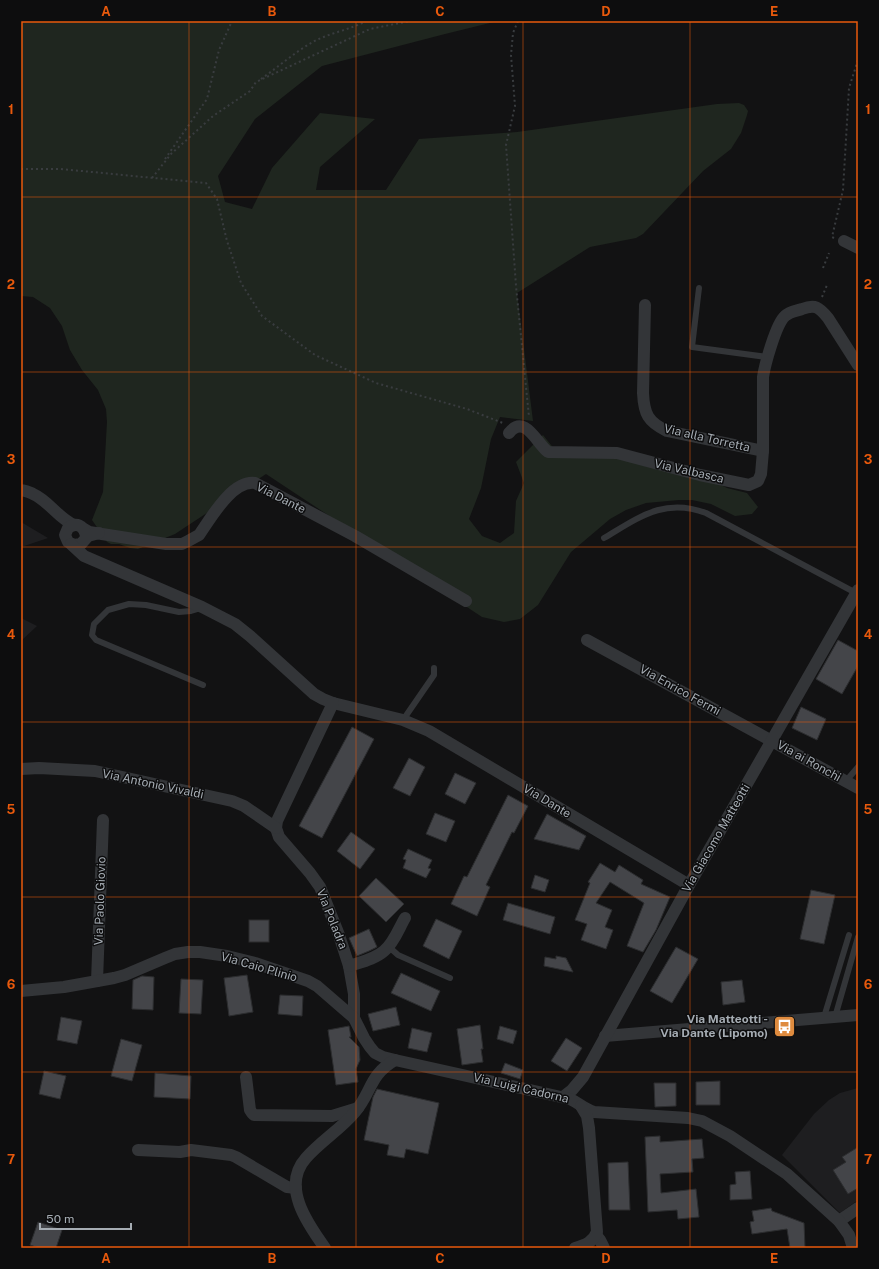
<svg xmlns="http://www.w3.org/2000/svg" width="879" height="1269" font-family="'Public Sans',sans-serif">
  <rect width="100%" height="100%" fill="#121213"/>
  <g fill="#1e1e20">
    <path d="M 21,522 L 48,538 L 21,547 Z"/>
    <path d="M 21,618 L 37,626 L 21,641 Z"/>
    <path d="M 858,1088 L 858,1200 L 840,1213 L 782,1155 L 814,1114 L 829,1100 L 840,1093 Z"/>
  </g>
  <path fill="#1f261f" d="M 21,21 L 498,21 L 445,34 L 322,66 L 255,119 L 218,176 L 225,202 L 252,209 L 272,168 L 320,113 L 375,119 L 320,167 L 316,190 L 386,190 L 419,139 L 517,132 L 717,104 L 739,103 L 744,105 L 748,111 L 747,115 L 741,133 L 731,149 L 703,171 L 643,234 L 636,238 L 590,247 L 517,293 L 533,421 L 500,417 L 491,439 L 481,488 L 469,519 L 482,536 L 500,543 L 514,533 L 516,501 L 524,483 L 516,462 L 543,435 L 559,455 L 608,454 L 715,482 L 727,488 L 747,493 L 758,507 L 752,514 L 735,516 L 711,504 L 692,500 L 679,500 L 646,503 L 626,510 L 610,519 L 571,552 L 538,605 L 520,619 L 504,622 L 482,617 L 266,474 L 175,534 L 138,549 L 130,548 L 119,544 L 111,544 L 107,542 L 92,520 L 103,492 L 107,422 L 106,409 L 98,390 L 82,370 L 70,350 L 62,326 L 50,308 L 33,297 L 21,296 Z"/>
  <g fill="#444549" stroke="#2c2d2f">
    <path d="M 838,640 L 858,651 L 858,666 L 842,694 L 816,679 Z"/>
    <path d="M 801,707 L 826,719 L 817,740 L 792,728 Z"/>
    <path d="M 352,727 L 374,739 L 322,838 L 299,826 Z"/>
    <path d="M 409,758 L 425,767 L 410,796 L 393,788 Z"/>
    <path d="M 455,773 L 476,783 L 465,804 L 445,794 Z"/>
    <path d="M 508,795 L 528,806 L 514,833 L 512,832 L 486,885 L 490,887 L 477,916 L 451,904 L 464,876 L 467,877 Z"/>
    <path d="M 435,813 L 455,821 L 446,842 L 426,834 Z"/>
    <path d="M 547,814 L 586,836 L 579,850 L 534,839 Z"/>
    <path d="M 351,832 L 375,849 L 360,869 L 337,851 Z"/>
    <path d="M 408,849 L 432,860 L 428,868 L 431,869 L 426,878 L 403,868 L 406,860 L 403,859 Z"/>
    <path d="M 600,863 L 615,872 L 619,865 L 643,880 L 641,884 L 670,897 L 656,930 L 643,952 L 627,946 L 644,903 L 610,882 L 596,903 L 612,910 L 605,927 L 613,930 L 606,949 L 581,940 L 587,924 L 575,920 L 590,883 L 588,882 Z"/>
    <path d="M 535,875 L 549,880 L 545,892 L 531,888 Z"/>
    <path d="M 376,878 L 404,904 L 386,922 L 359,896 Z"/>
    <path d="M 811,890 L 835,895 L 824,944 L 800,939 Z"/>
    <path d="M 508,903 L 555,917 L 550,934 L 503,920 Z"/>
    <path d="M 436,919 L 462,931 L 449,959 L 423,946 Z"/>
    <rect x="249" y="920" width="20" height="22"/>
    <path d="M 369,929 L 377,947 L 369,951 L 357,956 L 349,938 Z"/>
    <path d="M 676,947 L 698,959 L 672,1003 L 650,991 Z"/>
    <path d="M 556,956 L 566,958 L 573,972 L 544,966 L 545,957 L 556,959 Z"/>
    <path d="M 401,973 L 440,991 L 431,1011 L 391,993 Z"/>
    <path d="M 247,975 L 253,1012 L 229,1016 L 224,978 Z"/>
    <path d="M 142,976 L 154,977 L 153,1010 L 132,1009 L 133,980 Z"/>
    <path d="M 181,979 L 203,980 L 201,1014 L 179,1013 Z"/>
    <path d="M 742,980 L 745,1002 L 723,1005 L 721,982 Z"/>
    <path d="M 280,995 L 303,996 L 302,1016 L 278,1014 Z"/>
    <path d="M 396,1007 L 400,1025 L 373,1031 L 368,1014 Z"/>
    <path d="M 61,1017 L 82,1021 L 77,1044 L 57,1040 Z"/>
    <path d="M 480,1025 L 483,1049 L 481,1049 L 483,1062 L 462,1065 L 457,1029 Z"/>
    <path d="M 349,1026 L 351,1037 L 349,1037 L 359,1047 L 360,1060 L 356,1069 L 358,1082 L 336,1085 L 328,1030 Z"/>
    <path d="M 500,1026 L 517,1031 L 513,1044 L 497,1039 Z"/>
    <path d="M 412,1028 L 432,1033 L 427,1052 L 408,1048 Z"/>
    <path d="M 566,1038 L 582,1048 L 567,1071 L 551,1061 Z"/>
    <path d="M 121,1039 L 142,1045 L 132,1081 L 111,1076 Z"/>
    <path d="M 505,1063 L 523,1070 L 520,1079 L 501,1073 Z"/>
    <path d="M 44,1071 L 66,1076 L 60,1099 L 39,1094 Z"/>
    <path d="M 155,1073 L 191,1076 L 190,1099 L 154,1097 Z"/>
    <path d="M 720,1081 L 720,1105 L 696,1105 L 696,1082 Z"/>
    <path d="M 654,1083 L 676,1083 L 676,1106 L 655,1107 Z"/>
    <path d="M 377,1089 L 439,1103 L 428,1154 L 406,1149 L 404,1158 L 387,1155 L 389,1145 L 364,1140 L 373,1097 Z"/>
    <path d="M 660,1136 L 660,1142 L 702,1139 L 704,1158 L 692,1159 L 693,1172 L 660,1174 L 661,1193 L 696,1189 L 699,1217 L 678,1219 L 677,1210 L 648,1212 L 645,1137 Z"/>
    <path d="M 858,1147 L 858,1188 L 848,1194 L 833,1170 L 846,1162 L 842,1157 Z"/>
    <path d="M 628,1162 L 630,1210 L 609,1210 L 608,1163 Z"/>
    <path d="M 750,1171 L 752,1199 L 730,1200 L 730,1185 L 736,1184 L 735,1172 Z"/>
    <path d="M 771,1208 L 772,1211 L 804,1223 L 805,1248 L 790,1248 L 787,1229 L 752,1234 L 750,1222 L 754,1221 L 752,1211 Z"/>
    <path d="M 38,1222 L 62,1230 L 56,1248 L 39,1248 L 30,1245 Z"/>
  </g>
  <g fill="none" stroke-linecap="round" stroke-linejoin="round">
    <g stroke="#393c3f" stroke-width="2" stroke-dasharray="2 3" stroke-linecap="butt">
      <path d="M 518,21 L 513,33 L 511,55 L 515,106 L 506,145 L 516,286 L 529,417"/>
      <path d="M 857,21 L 858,28"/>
      <path d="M 261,79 C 278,67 294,53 311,43 C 328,33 350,30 366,21"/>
      <path d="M 165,159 L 207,99 L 219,50 L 232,21"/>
      <path d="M 21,169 L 61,169 L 206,183 L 217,199 L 227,241 L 241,283 L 262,316 L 315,355 L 376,383 L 467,409 L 503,423"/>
      <path d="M 152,178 L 171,154 L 213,116 L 250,91 L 256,82 L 370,29 L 410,21"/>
      <path d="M 834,238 L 832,237 L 843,190 L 849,88 L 858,60"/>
      <path d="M 823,268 L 829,253"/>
      <path d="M 822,297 L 827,285"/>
    </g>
    <g stroke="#333538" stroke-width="6">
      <path d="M 699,288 L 692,347 L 767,357"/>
      <path d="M 604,538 C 638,518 664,497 706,513 L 856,593"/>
      <path d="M 201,608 L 191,611 L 179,612 L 146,605 L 129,604 L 108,610 L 94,624 L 92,635 L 96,640 L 203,685"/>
      <path d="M 403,720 L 434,675 L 434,668"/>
      <path d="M 846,781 L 858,767"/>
      <path d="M 388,946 L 398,955 L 450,978"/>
      <path d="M 824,1017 L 849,935"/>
      <path d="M 835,1017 L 858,937"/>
    </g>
    <g stroke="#333538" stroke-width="12">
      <path d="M 844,241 L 858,248"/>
      <path d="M 645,305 L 643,393 C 644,414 648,422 667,431 L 763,451"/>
      <path d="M 509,433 C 525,413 537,444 548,452 L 617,453 L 700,475 L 749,485 L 758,481 L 761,474 L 763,451 L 763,377 C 765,364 776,324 785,316 C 789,312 796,311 802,309 C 815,304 819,307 828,318 L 858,365"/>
      <path d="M 21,490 C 25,491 30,492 33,494 C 49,501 58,518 74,525"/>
      <path d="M 84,529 L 89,532 L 166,544 L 182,544 L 188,541 L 199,535 C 211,518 232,480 255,483 L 355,536 L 466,601"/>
      <path d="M 86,536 C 84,525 76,522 68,528 L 65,535 L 68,542 L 74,545 L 81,544 L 88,536 L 99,533"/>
      <path d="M 71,544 L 84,556 L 202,607 L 235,624 L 250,636 L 314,694 L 323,699 L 333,703 L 403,720 L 429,731 L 689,885"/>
      <path d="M 587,640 L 858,788"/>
      <path d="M 333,703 L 277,821 L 276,828 L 279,837 L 310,873 L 320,887 L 339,935 L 349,966 L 354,994 L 354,1018"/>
      <path d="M 21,769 L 39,768 L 95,771 L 232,801 L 244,806 L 276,828"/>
      <path d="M 349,966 C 361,962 375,959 384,951 C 394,943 399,928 405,918"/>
      <path d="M 97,981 L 103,820"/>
      <path d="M 21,991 L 64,987 L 114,978 L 125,975 L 165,958 L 175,954 L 188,952 L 200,952 L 227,956 L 255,963 L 308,981 L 317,986 L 354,1018 L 364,1038 L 370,1047 L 375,1053 L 383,1057 L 395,1060"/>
      <path d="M 605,1036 L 858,1015"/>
      <path d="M 246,1077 L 250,1110 L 252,1113 L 254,1115 L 332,1116 L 358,1108"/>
      <path d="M 563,1097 L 572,1090 L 583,1077 L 689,885 L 858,590"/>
      <path d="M 138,1150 L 180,1152 L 191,1150 L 231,1155 L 236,1157 L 287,1187 L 296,1188"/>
      <path d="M 839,1221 L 858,1208"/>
      <path d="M 596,1235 L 600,1240 L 604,1248"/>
      <path d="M 325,1248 C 307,1223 281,1186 306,1158 C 321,1141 341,1129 355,1112 C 372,1092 369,1075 395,1060 L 570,1099 C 579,1103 584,1109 594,1112 L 688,1118 L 702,1121 L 730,1136 L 787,1174 L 839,1221 L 849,1235 L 853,1248"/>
      <path d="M 575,1248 C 586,1245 593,1242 597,1232 L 589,1128 L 587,1116 L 581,1106"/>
    </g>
  </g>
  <path fill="none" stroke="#e8590c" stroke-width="1" stroke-opacity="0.55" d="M 189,21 L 189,1248M 356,21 L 356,1248M 523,21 L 523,1248M 690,21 L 690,1248M 21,197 L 858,197M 21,372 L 858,372M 21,547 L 858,547M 21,722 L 858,722M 21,897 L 858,897M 21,1072 L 858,1072"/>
  <defs>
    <symbol id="bus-square" viewBox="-11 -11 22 22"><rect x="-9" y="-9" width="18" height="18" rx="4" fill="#df8b3e" stroke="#0d0d0e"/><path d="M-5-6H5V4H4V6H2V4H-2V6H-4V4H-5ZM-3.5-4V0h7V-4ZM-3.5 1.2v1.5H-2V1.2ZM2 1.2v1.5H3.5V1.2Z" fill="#fff"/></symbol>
  </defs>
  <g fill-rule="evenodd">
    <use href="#bus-square" x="772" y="1014" width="25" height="25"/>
  </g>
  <g text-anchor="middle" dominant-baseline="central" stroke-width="3" stroke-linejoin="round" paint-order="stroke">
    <g font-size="12" fill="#a5acb3" stroke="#0d0d0e">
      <text transform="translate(707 438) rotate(13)">Via alla Torretta</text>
      <text transform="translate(689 471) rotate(13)">Via Valbasca</text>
      <text transform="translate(281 498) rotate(27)">Via Dante</text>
      <text transform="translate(680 690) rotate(29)">Via Enrico Fermi</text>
      <text transform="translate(809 761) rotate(29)">Via ai Ronchi</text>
      <text transform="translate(153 784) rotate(12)">Via Antonio Vivaldi</text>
      <text transform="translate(547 801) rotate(31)">Via Dante</text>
      <text transform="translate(716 838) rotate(-60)">Via Giacomo Matteotti</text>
      <text transform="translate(100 901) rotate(-88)">Via Paolo Giovio</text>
      <text transform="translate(332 919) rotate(68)">Via Poladra</text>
      <text transform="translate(259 967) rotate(16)">Via Caio Plinio</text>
      <text transform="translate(521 1088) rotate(13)">Via Luigi Cadorna</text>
    </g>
    <g font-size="12" font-weight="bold" fill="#a5acb3" stroke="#0d0d0e" text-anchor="end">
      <text x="768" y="1019">Via Matteotti -<tspan x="768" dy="14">Via Dante (Lipomo)</tspan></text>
    </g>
  </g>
  <rect width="879" height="1269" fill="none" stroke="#0d0d0e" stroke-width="44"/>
  <path d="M40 1223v6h91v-6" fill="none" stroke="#a5acb3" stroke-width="2"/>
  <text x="46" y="1223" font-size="12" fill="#a5acb3" stroke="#0d0d0e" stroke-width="3" paint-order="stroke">50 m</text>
  <rect x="22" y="22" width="835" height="1225" fill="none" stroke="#e8590c" stroke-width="1.5"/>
  <g font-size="13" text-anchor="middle" font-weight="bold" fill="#e8590c">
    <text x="106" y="16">A</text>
    <text x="272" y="16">B</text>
    <text x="440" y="16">C</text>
    <text x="606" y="16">D</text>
    <text x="774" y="16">E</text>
    <text x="11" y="114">1</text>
    <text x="868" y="114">1</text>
    <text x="11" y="289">2</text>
    <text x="868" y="289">2</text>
    <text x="11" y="464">3</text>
    <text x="868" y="464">3</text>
    <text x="11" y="639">4</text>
    <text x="868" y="639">4</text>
    <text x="11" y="814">5</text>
    <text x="868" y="814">5</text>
    <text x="11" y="989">6</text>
    <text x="868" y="989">6</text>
    <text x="11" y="1164">7</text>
    <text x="868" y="1164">7</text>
    <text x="106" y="1263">A</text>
    <text x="272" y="1263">B</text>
    <text x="440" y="1263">C</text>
    <text x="606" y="1263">D</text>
    <text x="774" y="1263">E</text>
  </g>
</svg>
